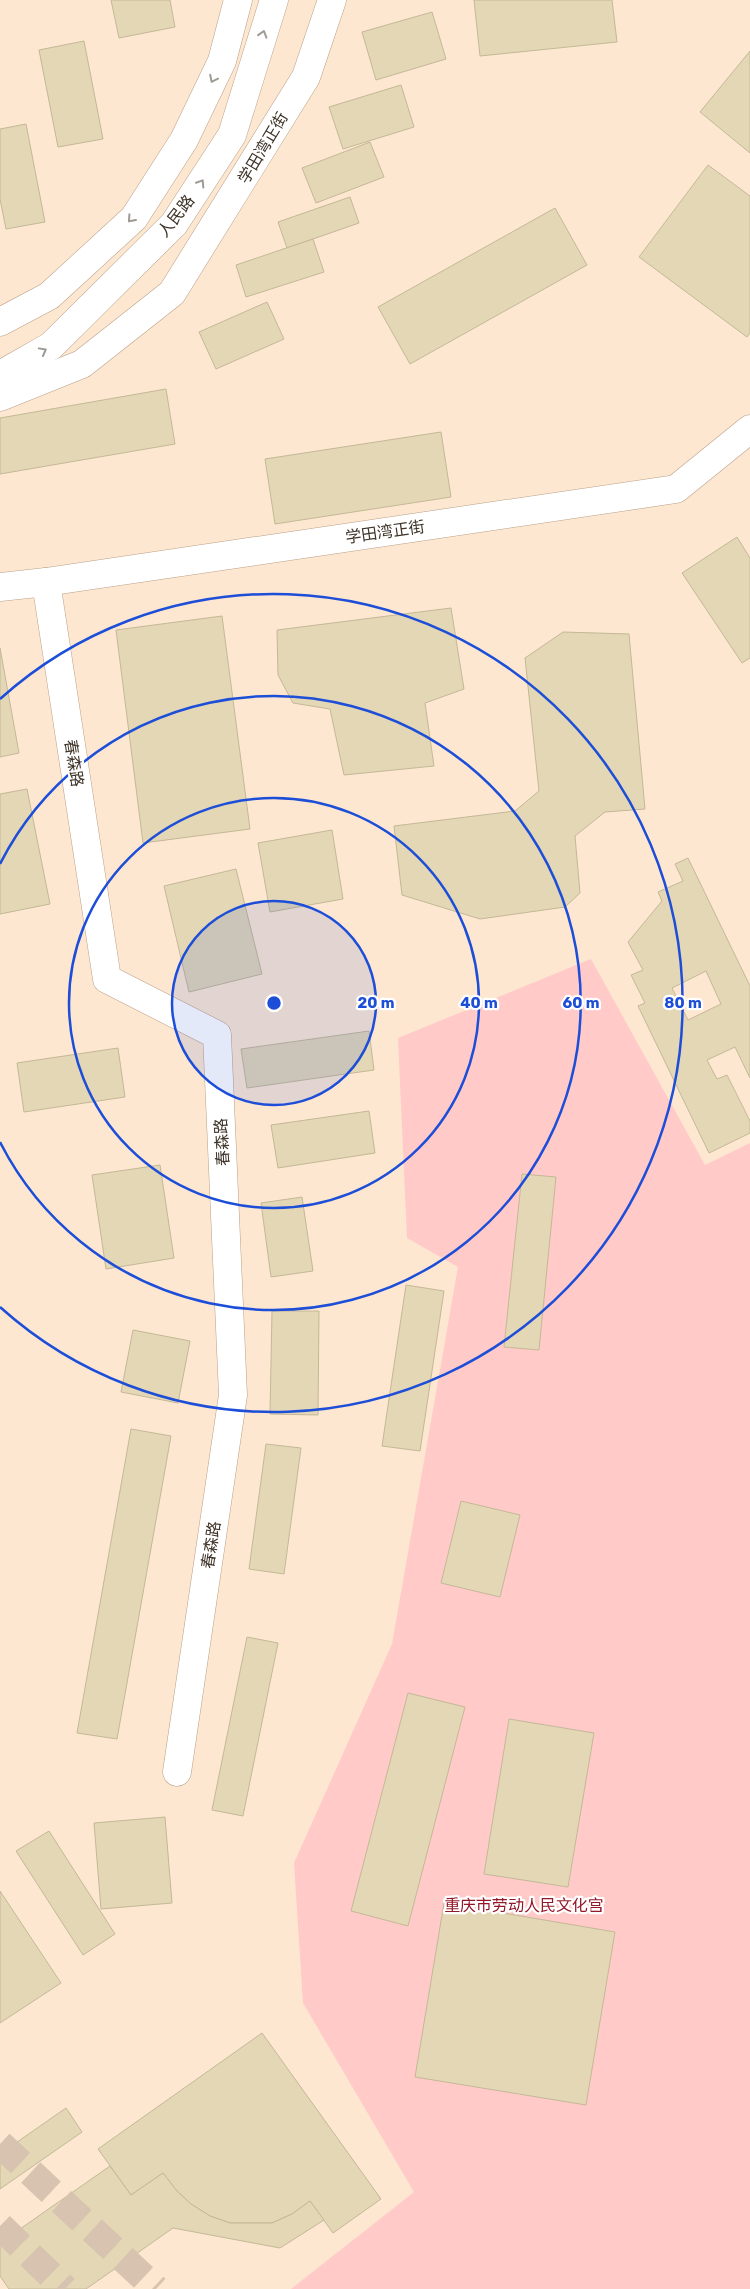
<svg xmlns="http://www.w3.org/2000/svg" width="750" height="2289" font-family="Rubik,'Noto Sans SC',sans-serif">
  <rect width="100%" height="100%" fill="#fde7d1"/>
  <path fill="#ffcac8" d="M 591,959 L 705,1165 L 750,1143 L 750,2289 L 291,2289 L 414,2192 L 303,2003 L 294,1863 L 392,1644 L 458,1267 L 407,1238 L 398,1038 Z"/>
  <g fill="#e3d7b5" stroke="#c4b897" fill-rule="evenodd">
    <path d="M 111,0 L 170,0 L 175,27 L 119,38 Z"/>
    <path d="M 474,0 L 612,0 L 617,42 L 480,56 Z"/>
    <path d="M 432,12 L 446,59 L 376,80 L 362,32 Z"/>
    <path d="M 84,41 L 103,139 L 58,147 L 39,50 Z"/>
    <path d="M 750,51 L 750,153 L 700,112 Z"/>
    <path d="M 401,85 L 414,127 L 343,149 L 329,107 Z"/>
    <path d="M 26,124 L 45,222 L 6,229 L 0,199 L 0,129 Z"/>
    <path d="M 370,142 L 384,177 L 316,203 L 302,168 Z"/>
    <path d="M 708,165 L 750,196 L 750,333 L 747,337 L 639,257 Z"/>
    <path d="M 350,197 L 359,223 L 287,248 L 278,222 Z"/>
    <path d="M 555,208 L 587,265 L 410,364 L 378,307 Z"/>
    <path d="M 313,239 L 324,272 L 246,297 L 236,265 Z"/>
    <path d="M 267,302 L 284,339 L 216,369 L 199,332 Z"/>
    <path d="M 166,389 L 175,444 L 0,474 L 0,418 Z"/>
    <path d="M 441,432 L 451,497 L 275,524 L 265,459 Z"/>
    <path d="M 737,537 L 750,558 L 750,658 L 742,663 L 682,573 Z"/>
    <path d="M 451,608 L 464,689 L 425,703 L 434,766 L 344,775 L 330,709 L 293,703 L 278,675 L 277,630 Z"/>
    <path d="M 222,616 L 250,829 L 143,843 L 116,630 Z"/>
    <path d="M 563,632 L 629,634 L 645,809 L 605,812 L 575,836 L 580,893 L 565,907 L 480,919 L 402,895 L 394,826 L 515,811 L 539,791 L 525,658 Z"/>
    <path d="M 0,648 L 19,753 L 0,757 Z"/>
    <path d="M 27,789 L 50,904 L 0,914 L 0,794 Z"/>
    <path d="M 332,830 L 343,899 L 270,912 L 258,843 Z"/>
    <path d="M 688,858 L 750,986 L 750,1078 L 735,1047 L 707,1060 L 717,1079 L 727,1075 L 750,1121 L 750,1133 L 709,1153 L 638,1006 L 645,1003 L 631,975 L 643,970 L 628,942 L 662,901 L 658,892 L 683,881 L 675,864 ZM 706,971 L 721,1004 L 688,1020 L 672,988 Z"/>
    <path d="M 236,869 L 262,974 L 189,992 L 164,886 Z"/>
    <path d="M 369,1031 L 374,1070 L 247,1088 L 241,1049 Z"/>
    <path d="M 118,1048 L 125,1097 L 24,1112 L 17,1063 Z"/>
    <path d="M 369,1111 L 375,1153 L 278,1168 L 271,1125 Z"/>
    <path d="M 160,1165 L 174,1258 L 106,1269 L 92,1175 Z"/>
    <path d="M 522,1174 L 556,1177 L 539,1350 L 504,1347 Z"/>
    <path d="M 302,1197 L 313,1271 L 271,1277 L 261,1203 Z"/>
    <path d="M 406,1285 L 444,1291 L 420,1451 L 382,1446 Z"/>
    <path d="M 272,1311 L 319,1311 L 318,1415 L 270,1414 Z"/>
    <path d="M 133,1330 L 190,1341 L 178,1403 L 121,1392 Z"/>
    <path d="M 131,1429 L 171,1436 L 117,1739 L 77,1733 Z"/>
    <path d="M 266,1444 L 301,1448 L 284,1574 L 249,1569 Z"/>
    <path d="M 461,1501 L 520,1515 L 500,1597 L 441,1583 Z"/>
    <path d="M 247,1637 L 278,1643 L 243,1816 L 212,1810 Z"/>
    <path d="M 408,1693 L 465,1707 L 408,1926 L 351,1911 Z"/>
    <path d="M 509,1719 L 594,1733 L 568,1887 L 484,1874 Z"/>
    <path d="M 165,1817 L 172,1903 L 101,1909 L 94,1823 Z"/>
    <path d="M 49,1831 L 115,1934 L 83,1955 L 16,1851 Z"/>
    <path d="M 0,1891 L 61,1983 L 0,2023 Z"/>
    <path d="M 444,1903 L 615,1932 L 586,2105 L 415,2077 Z"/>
    <path d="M 262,2033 L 381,2199 L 333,2233 L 310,2201 L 292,2214 L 272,2223 L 230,2223 L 210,2216 L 191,2204 L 177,2191 L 163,2173 L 131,2195 L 98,2149 Z"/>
    <path d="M 66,2108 L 82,2132 L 0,2189 L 0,2154 Z"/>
    <path d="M 110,2166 L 131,2195 L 163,2173 L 177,2191 L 191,2204 L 210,2216 L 230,2223 L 272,2223 L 292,2214 L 310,2201 L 324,2220 L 280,2248 L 173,2228 L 86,2289 L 9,2289 L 0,2276 L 0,2243 Z"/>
  </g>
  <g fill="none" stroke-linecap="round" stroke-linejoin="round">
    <g stroke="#d7c3af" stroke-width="28" stroke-dasharray="28 14" stroke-linecap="butt">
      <path d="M 0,2144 L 156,2289"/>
      <path d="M 0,2226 L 65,2289"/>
    </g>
    <defs>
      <path id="street" d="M 46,582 L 107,979 L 217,1035 L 233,1395 L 177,1772"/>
      <g id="secondary">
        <path d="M 0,322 L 49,296 L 134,218 L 184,140 L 222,61 L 238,0"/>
        <path d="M 0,375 L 51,346 L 174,224 L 232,135 L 274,0"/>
        <path d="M 0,397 L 82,364 L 172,293 L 306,77 L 332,0"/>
        <path d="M 0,587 L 46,582 L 676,489 L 750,429"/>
      </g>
    </defs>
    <use href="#street" stroke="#baa187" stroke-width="29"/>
    <use href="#secondary" stroke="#baa187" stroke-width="29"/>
    <use href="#street" stroke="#fff" stroke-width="28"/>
    <use href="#secondary" stroke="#fff" stroke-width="28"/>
  </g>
  <defs><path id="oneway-chevron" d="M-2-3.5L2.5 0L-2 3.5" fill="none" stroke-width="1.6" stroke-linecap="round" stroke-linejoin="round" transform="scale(1.25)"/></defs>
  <g stroke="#9e9a94">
    <use href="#oneway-chevron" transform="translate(263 34) rotate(-73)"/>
    <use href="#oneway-chevron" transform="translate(213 79) rotate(116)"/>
    <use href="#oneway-chevron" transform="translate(201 183) rotate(-57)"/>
    <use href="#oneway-chevron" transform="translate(131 219) rotate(132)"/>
    <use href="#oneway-chevron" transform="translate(43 351) rotate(-29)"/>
  </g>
  <circle cx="274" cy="1003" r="102" fill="#1d4ed8" fill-opacity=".12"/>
  <g fill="none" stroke="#1d4ed8" stroke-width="2.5">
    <circle cx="274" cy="1003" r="102"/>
    <circle cx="274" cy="1003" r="205"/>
    <path d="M0 864A307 307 0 1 1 0 1142"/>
    <path d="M0 699A409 409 0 1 1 0 1307"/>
  </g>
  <g text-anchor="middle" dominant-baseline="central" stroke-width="4.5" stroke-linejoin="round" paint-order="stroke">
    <g font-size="16" fill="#3e3429" stroke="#fff">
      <text transform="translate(263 148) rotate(-59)">学田湾正街</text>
      <text transform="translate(176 216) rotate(-52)">人民路</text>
      <text transform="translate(385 532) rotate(-8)">学田湾正街</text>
      <text transform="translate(74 763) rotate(81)">春森路</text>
      <text transform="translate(222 1142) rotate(-93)">春森路</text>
      <text transform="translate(211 1545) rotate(-81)">春森路</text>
    </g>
    <g font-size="16" fill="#931829" stroke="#fff">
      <text x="524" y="1905">重庆市劳动人民文化宫</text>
    </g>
  </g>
  <circle cx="274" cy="1003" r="8" fill="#1d4ed8" stroke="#fff" stroke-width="2.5"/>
  <g font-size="15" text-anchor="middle" font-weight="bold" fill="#1d4ed8" stroke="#fff" stroke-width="4.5" stroke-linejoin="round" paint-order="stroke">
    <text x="376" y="1008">20 m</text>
    <text x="479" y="1008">40 m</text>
    <text x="581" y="1008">60 m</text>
    <text x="683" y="1008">80 m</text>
  </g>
</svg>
